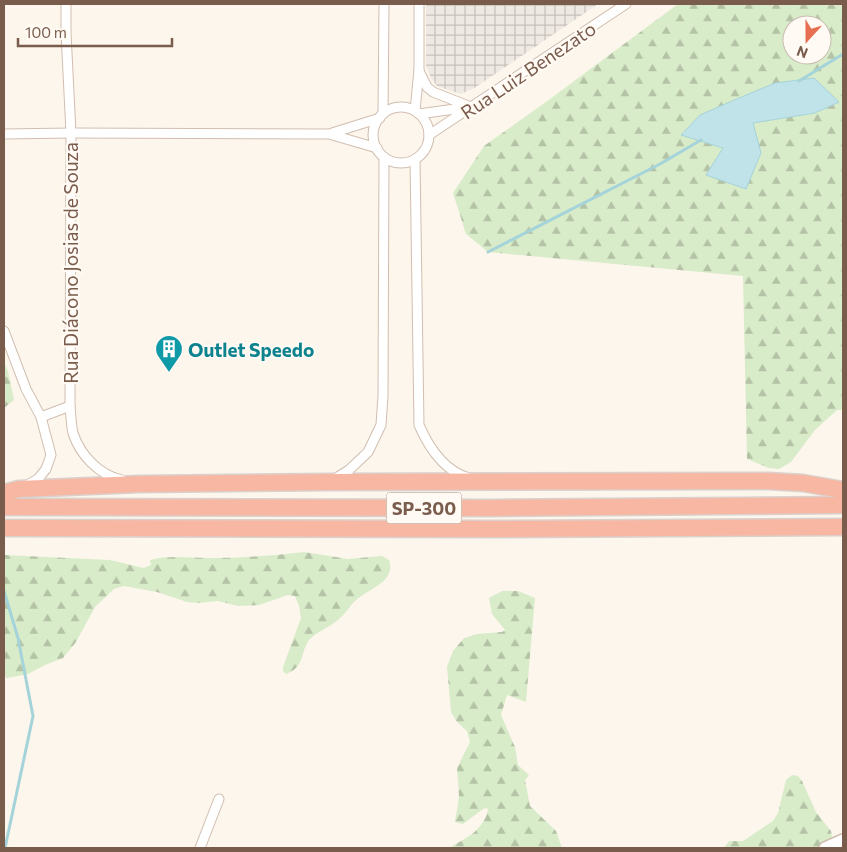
<svg xmlns="http://www.w3.org/2000/svg" width="847" height="852" font-family="Commissioner,sans-serif">
  <defs>
    <pattern id="industrial-grid" width="8" height="8" patternUnits="userSpaceOnUse" patternTransform="scale(1.25)"><rect width="8" height="8" fill="#efe9e4"/><path d="M0 4h8M4 0v8" fill="none" stroke="#c7c0bb"/></pattern>
    <pattern id="forest-firs" width="22" height="20" patternUnits="userSpaceOnUse" patternTransform="scale(1.25)"><rect width="22" height="20" fill="#d8ecc9"/><path d="M5 1l3.5 6h-7zM16 11l3.5 6h-7z" fill="#b4c2a5"/></pattern>
  </defs>
  <rect width="100%" height="100%" fill="#fdf6ec"/>
  <path fill="url(#industrial-grid)" d="M 426,4 L 598,4 L 473,89 L 460,94 L 437,86 L 431,78 L 426,66 Z"/>
  <g fill="url(#forest-firs)" fill-rule="evenodd">
    <path d="M 678,4 L 843,4 L 843,410 L 837,410 L 815,430 L 791,462 L 779,469 L 769,468 L 747,459 L 743,276 L 488,252 L 466,234 L 453,193 L 484,146 L 550,99 ZM 792,25 L 822,25 L 822,55 L 792,55 Z"/>
    <path d="M 4,362 L 8,371 L 14,400 L 4,408 Z"/>
    <path d="M 304,552 L 348,559 L 382,556 L 389,560 C 397,583 366,589 353,603 C 348,609 344,615 338,620 C 330,627 316,632 309,640 C 300,653 305,667 286,674 L 283,671 L 283,667 L 301,618 L 299,606 L 295,596 L 288,595 L 259,605 L 238,606 L 218,601 L 199,603 L 187,602 L 157,592 L 124,586 L 114,589 L 95,607 L 76,642 L 63,658 L 45,665 L 28,674 L 7,678 L 4,674 L 4,555 L 110,560 L 144,568 L 151,565 L 150,560 C 169,555 189,558 208,558 C 240,558 272,556 304,552 Z"/>
    <path d="M 502,591 L 518,591 L 535,598 L 526,702 L 507,695 L 501,715 L 515,747 L 518,765 L 529,775 L 525,780 L 530,806 L 556,831 L 562,848 L 449,848 C 466,838 483,831 488,810 L 487,808 L 483,809 L 463,824 L 455,822 L 459,796 L 457,768 L 470,742 L 467,731 L 457,722 L 451,712 L 447,667 L 453,651 L 464,638 L 477,634 L 502,632 L 505,630 L 492,614 L 489,598 Z"/>
    <path d="M 792,775 L 798,776 L 802,781 L 816,812 L 831,831 L 832,837 L 828,848 L 724,848 L 729,841 L 743,841 L 773,821 L 778,813 L 786,780 Z"/>
  </g>
  <path fill="#bfe3e8" stroke="#a5d3da" d="M 814,78 L 839,102 L 815,113 L 753,123 L 761,153 L 746,189 L 706,175 L 723,148 L 681,135 L 700,115 L 732,101 L 775,83 Z"/>
  <g fill="none" stroke-linecap="round" stroke-linejoin="round">
    <g stroke="#a5d3da" stroke-width="3">
      <path d="M 799,81 L 843,54"/>
      <path d="M 488,252 L 660,164 L 701,140"/>
      <path d="M 4,591 L 18,638 L 33,716 L 5,848"/>
    </g>
    <defs>
      <g id="minor">
        <path d="M 66,4 L 66,33 L 71,133 L 70,406 C 71,415 71,425 73,433 C 80,455 99,475 122,480"/>
        <path d="M 419,71 L 427,87 L 433,92 L 471,107"/>
        <circle cx="401" cy="135" r="28"/>
        <path d="M 415,111 L 419,70 L 419,4"/>
        <path d="M 383,114 L 384,4"/>
        <path d="M 419,114 L 469,107"/>
        <path d="M 332,133 L 380,118"/>
        <path d="M 4,134 L 71,133 L 329,134 L 377,148"/>
        <path d="M 429,135 L 626,4"/>
        <path d="M 415,159 L 419,425 C 429,448 444,471 469,478"/>
        <path d="M 4,331 L 26,389 L 41,417 L 51,455 L 46,469 L 38,479 L 26,486"/>
        <path d="M 41,417 L 70,406"/>
        <path d="M 333,480 L 349,470 L 368,452 L 381,425 L 383,396 L 384,157"/>
        <path d="M 200,848 L 219,799"/>
      </g>
      <path id="tertiary" d="M 825,848 L 843,840"/>
      <g id="motorway">
        <path d="M 4,493 L 19,489 L 139,484 L 330,482 L 768,481 L 803,483 L 843,490"/>
        <path d="M 4,507 L 493,508 L 843,505"/>
        <path d="M 4,528 L 493,529 L 843,527"/>
      </g>
    </defs>
    <use href="#minor" stroke="#d1beb0" stroke-width="11"/>
    <use href="#tertiary" stroke="#d1beb0" stroke-width="14"/>
    <use href="#motorway" stroke="#dad1cd" stroke-width="19"/>
    <use href="#minor" stroke="#fff" stroke-width="9"/>
    <use href="#tertiary" stroke="#fff" stroke-width="11"/>
    <use href="#motorway" stroke="#f7b7a3" stroke-width="16"/>
  </g>
  <defs>
    <symbol id="building-pin" viewBox="-11 -11 22 30"><path d="M0 17L-7.5 6A9.5 9.5 0 1 1 7.5 6Z" fill="#0f9aa8" stroke="#fffaf3"/><path d="M-4-6H4V6H1V3H-1V6H-4ZM-2.5-4.3h1.7v1.8h-1.7ZM.8-4.3h1.7v1.8H.8ZM-2.5-1h1.7V.8h-1.7ZM.8-1h1.7V.8H.8Z" fill="#fff"/></symbol>
  </defs>
  <g fill-rule="evenodd">
    <use href="#building-pin" x="153" y="333" width="32" height="43"/>
  </g>
  <g text-anchor="middle" dominant-baseline="central" stroke-width="4.5" stroke-linejoin="round" paint-order="stroke">
    <rect fill="#fffaf3" stroke="#a28b7f" stroke-width="1" x="386.5" y="492.5" width="75" height="31" rx="4"/>
    <g font-size="18" font-weight="bold" fill="#7a5c4d">
      <text x="424" y="508">SP-300</text>
    </g>
    <g font-size="19" fill="#7a5c4d" stroke="#fffaf3">
      <text transform="translate(528 70) rotate(-34)">Rua Luiz Benezato</text>
      <text transform="translate(70 263) rotate(-90)">Rua Diácono Josias de Souza</text>
    </g>
    <g font-size="19" font-weight="bold" fill="#0d838f" stroke="#fffaf3" text-anchor="start">
      <text x="188" y="349">Outlet Speedo</text>
    </g>
  </g>
  <rect width="847" height="852" fill="none" stroke="#7a5c4d" stroke-width="10"/>
  <g transform="translate(807 40) rotate(201)"><circle r="24" fill="#fffaf3" stroke="#cabbb1"/>
  <path d="M0-4L9 19L0 12L-9 19Z" fill="#e76f51"/>
  <text y="-8" font-size="14" font-weight="bold" text-anchor="middle" fill="#7a5c4d">N</text>
  </g>
  <path d="M18 38v8h154v-8" fill="none" stroke="#7a5c4d" stroke-width="2.5"/>
  <text x="25" y="38" font-size="15" fill="#7a5c4d" stroke="#fffaf3" stroke-width="4" paint-order="stroke">100 m</text>
</svg>
